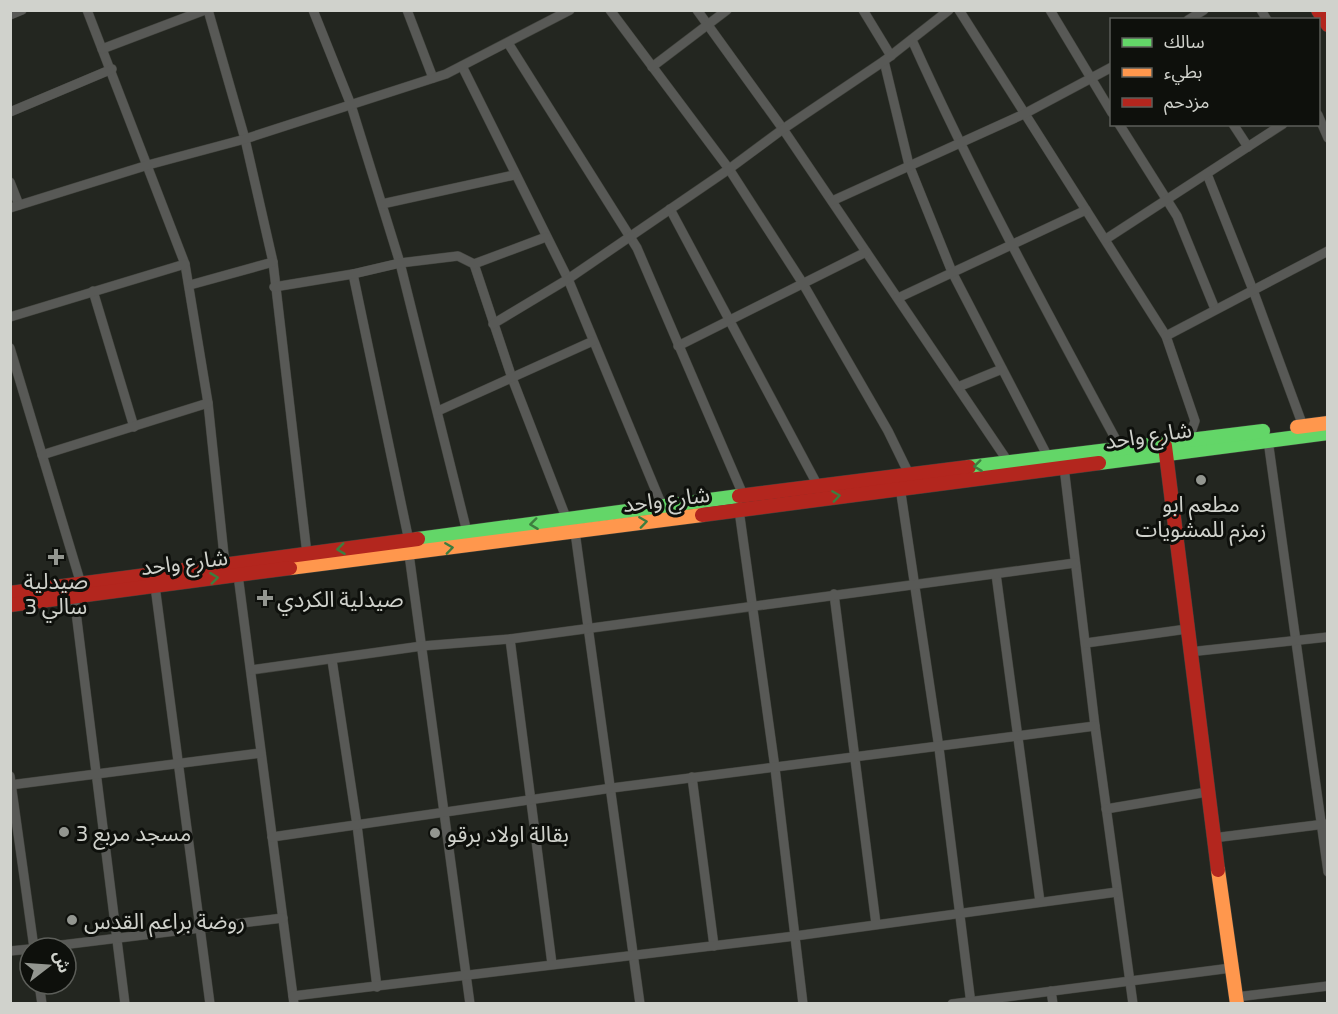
<svg xmlns="http://www.w3.org/2000/svg" width="1338" height="1014" font-family="'Exo 2','Noto Sans Arabic',sans-serif">
  <rect width="100%" height="100%" fill="#232620"/>
  <g fill="none" stroke-linecap="round" stroke-linejoin="round">
    <defs>
      <g id="street">
        <path d="M 87,10 L 185,264 L 208,403 L 225,565"/>
        <path d="M 208,10 L 245,139 L 273,262 L 307,554"/>
        <path d="M 313,10 L 351,105 L 400,263 L 467,532"/>
        <path d="M 407,10 L 433,78"/>
        <path d="M 610,10 L 729,169 L 802,282 L 888,431 L 909,474"/>
        <path d="M 697,10 L 783,129 L 1011,466"/>
        <path d="M 863,10 L 891,56"/>
        <path d="M 959,10 L 1166,336 L 1195,421 L 1187,444"/>
        <path d="M 1050,10 L 1112,113"/>
        <path d="M 1261,10 L 1267,20"/>
        <path d="M 10,15 L 22,10"/>
        <path d="M 1188,20 L 1204,10"/>
        <path d="M 912,40 C 975,180 1048,314 1121,449"/>
        <path d="M 508,43 L 637,248 L 744,497"/>
        <path d="M 102,49 L 205,10"/>
        <path d="M 884,61 L 909,165 L 952,272 L 1048,457"/>
        <path d="M 462,66 L 568,279 L 663,508"/>
        <path d="M 652,67 L 727,10"/>
        <path d="M 10,112 L 112,69"/>
        <path d="M 1318,115 L 1328,138"/>
        <path d="M 1119,124 L 1177,216 L 1215,309"/>
        <path d="M 1233,124 L 1248,147"/>
        <path d="M 1207,174 L 1253,290 L 1303,426"/>
        <path d="M 10,182 L 19,205"/>
        <path d="M 832,201 L 1024,114 L 1112,67"/>
        <path d="M 382,204 L 514,175"/>
        <path d="M 10,208 L 148,165 L 245,139 L 446,74 L 570,10"/>
        <path d="M 670,209 L 818,486"/>
        <path d="M 1106,239 L 1283,124"/>
        <path d="M 474,264 L 512,378 L 567,520"/>
        <path d="M 353,274 L 409,541"/>
        <path d="M 190,285 L 273,262"/>
        <path d="M 274,287 L 353,274 L 400,263 L 458,256 L 474,264 L 546,237"/>
        <path d="M 93,291 L 134,427"/>
        <path d="M 898,298 L 1086,210"/>
        <path d="M 10,317 L 185,264"/>
        <path d="M 493,324 L 568,279 L 729,169 L 783,129 L 884,61 L 949,10"/>
        <path d="M 1166,336 L 1328,251"/>
        <path d="M 678,346 L 866,252"/>
        <path d="M 10,348 L 81,584"/>
        <path d="M 958,387 L 1002,369"/>
        <path d="M 438,411 L 593,341"/>
        <path d="M 1268,440 L 1328,872"/>
        <path d="M 42,455 L 208,403"/>
        <path d="M 1064,467 L 1095,726 L 1133,1004"/>
        <path d="M 900,487 L 939,748 L 971,1004"/>
        <path d="M 739,510 L 775,768 L 803,1004"/>
        <path d="M 575,532 L 640,1004"/>
        <path d="M 409,554 L 470,1004"/>
        <path d="M 996,574 L 1040,902"/>
        <path d="M 238,575 L 294,1004"/>
        <path d="M 155,586 L 210,1004"/>
        <path d="M 834,594 L 876,924"/>
        <path d="M 74,596 L 125,1004"/>
        <path d="M 510,639 L 552,964"/>
        <path d="M 1086,643 L 1187,629"/>
        <path d="M 1189,652 L 1328,637"/>
        <path d="M 332,660 L 357,825 L 377,987"/>
        <path d="M 251,670 L 422,646 L 510,639 L 1075,563"/>
        <path d="M 10,776 L 34,948"/>
        <path d="M 692,777 L 714,946"/>
        <path d="M 10,785 L 261,753"/>
        <path d="M 1106,809 L 1207,792"/>
        <path d="M 272,837 L 612,788 L 1095,726"/>
        <path d="M 1213,838 L 1325,824"/>
        <path d="M 37,948 L 283,918"/>
        <path d="M 10,951 L 30,949"/>
        <path d="M 39,984 L 42,1004"/>
        <path d="M 1051,991 L 1053,1004"/>
        <path d="M 293,996 L 795,936 L 1117,892"/>
        <path d="M 1236,997 L 1328,986"/>
        <path d="M 952,1004 L 1231,968"/>
      </g>
      <g id="fast">
        <path d="M 1099,463 L 1328,433"/>
        <path d="M 969,467 L 1263,431"/>
        <path d="M 418,539 L 739,496"/>
      </g>
      <g id="slow">
        <path d="M 1297,427 L 1328,423"/>
        <path d="M 290,568 L 702,515"/>
        <path d="M 1218,870 L 1237,1004"/>
      </g>
      <g id="jam">
        <path d="M 1318,10 L 1328,25"/>
        <path d="M 1165,446 L 1218,870"/>
        <path d="M 739,496 L 969,467"/>
        <path d="M 702,515 L 1099,463"/>
        <path d="M 10,593 L 418,539"/>
        <path d="M 10,605 L 290,568"/>
      </g>
    </defs>
    <use href="#street" stroke="#40423c" stroke-width="10"/>
    <use href="#fast" stroke="#40423c" stroke-width="15"/>
    <use href="#slow" stroke="#40423c" stroke-width="15"/>
    <use href="#jam" stroke="#40423c" stroke-width="15"/>
    <use href="#street" stroke="#585956" stroke-width="9"/>
    <use href="#fast" stroke="#63d668" stroke-width="14"/>
    <use href="#slow" stroke="#ff974d" stroke-width="14"/>
    <use href="#jam" stroke="#b3261e" stroke-width="14"/>
  </g>
  <defs><path id="oneway-chevron" d="M-2-3.5L2.5 0L-2 3.5" fill="none" stroke-width="1.6" stroke-linecap="round" stroke-linejoin="round" transform="scale(1.5)"/></defs>
  <g stroke="#3d7d3f">
    <use href="#oneway-chevron" transform="translate(978 466) rotate(173)"/>
    <use href="#oneway-chevron" transform="translate(836 496) rotate(-8)"/>
    <use href="#oneway-chevron" transform="translate(643 522) rotate(-8)"/>
    <use href="#oneway-chevron" transform="translate(534 524) rotate(173)"/>
    <use href="#oneway-chevron" transform="translate(449 548) rotate(-8)"/>
    <use href="#oneway-chevron" transform="translate(341 549) rotate(173)"/>
    <use href="#oneway-chevron" transform="translate(214 578) rotate(-7)"/>
  </g>
  <g fill="#939690" stroke="#0e100c" stroke-width="2">
    <circle cx="1201" cy="480" r="6"/>
    <path d="M53 548h6v6h6v6h-6v6h-6v-6h-6v-6h6z"/>
    <path d="M262 589h6v6h6v6h-6v6h-6v-6h-6v-6h6z"/>
    <circle cx="64" cy="832" r="6"/>
    <circle cx="435" cy="833" r="6"/>
    <circle cx="72" cy="920" r="6"/>
  </g>
  <g text-anchor="middle" dominant-baseline="central" stroke-width="6" stroke-linejoin="round" paint-order="stroke">
    <g font-size="22" fill="#d0d2cc" stroke="#0e100c">
      <text transform="translate(1148 434) rotate(-8)">شارع واحد</text>
      <text transform="translate(666 498) rotate(-7)">شارع واحد</text>
      <text transform="translate(184 561) rotate(-7)">شارع واحد</text>
    </g>
    <g font-size="22" fill="#d0d2cc" stroke="#0e100c" text-anchor="start">
      <text x="1201" y="503" text-anchor="middle">مطعم ابو<tspan x="1201" dy="25">زمزم للمشويات</tspan></text>
      <text x="56" y="580" text-anchor="middle">صيدلية<tspan x="56" dy="25">سالي 3</tspan></text>
      <text x="277" y="598">صيدلية الكردي</text>
      <text x="76" y="832">مسجد مربع 3</text>
      <text x="447" y="833">بقالة اولاد برقو</text>
      <text x="84" y="920">روضة براعم القدس</text>
    </g>
  </g>
  <rect width="1338" height="1014" fill="none" stroke="#d0d2cc" stroke-width="24"/>
  <rect x="1110" y="18" width="210" height="108" fill="#0e100c" stroke="#5c5e59" stroke-width="1.5"/>
  <rect x="1122" y="38" width="30" height="9" fill="#63d668" stroke="#5c5e59" stroke-width="1.5"/>
  <text x="1164" y="48" font-size="18" fill="#d0d2cc">سالك</text>
  <rect x="1122" y="68" width="30" height="9" fill="#ff974d" stroke="#5c5e59" stroke-width="1.5"/>
  <text x="1164" y="78" font-size="18" fill="#d0d2cc">بطيء</text>
  <rect x="1122" y="98" width="30" height="9" fill="#b3261e" stroke="#5c5e59" stroke-width="1.5"/>
  <text x="1164" y="108" font-size="18" fill="#d0d2cc">مزدحم</text>
  <g transform="translate(48 966) rotate(73)"><circle r="28" fill="#0e100c" stroke="#5c5e59" stroke-width="1.5"/>
  <path d="M0-4.5L10 22L0 15L-10 22Z" fill="#939690"/>
  <text y="-9" font-size="16" font-weight="bold" text-anchor="middle" fill="#d0d2cc">ش</text>
  </g>
</svg>
